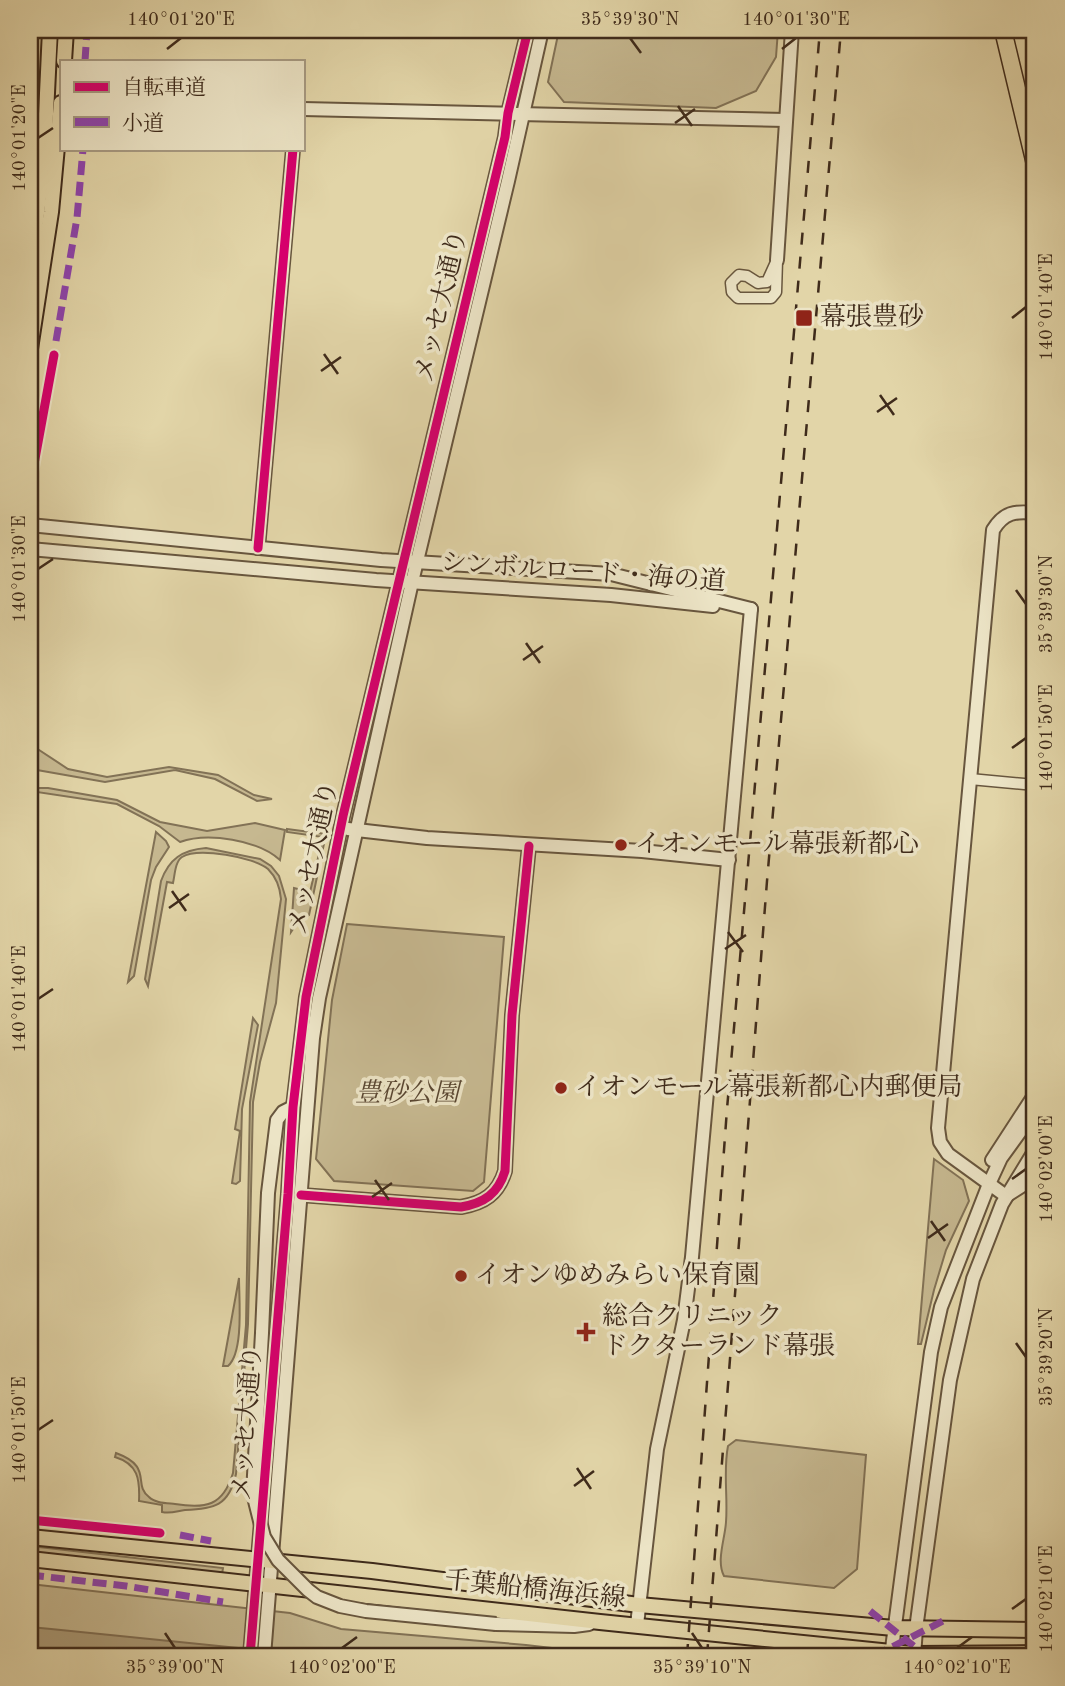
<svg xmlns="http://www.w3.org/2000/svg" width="1065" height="1686" font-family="'Old Standard TT','Noto Serif JP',serif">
  <rect width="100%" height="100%" fill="#e2d5a8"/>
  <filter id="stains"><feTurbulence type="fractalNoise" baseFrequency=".00286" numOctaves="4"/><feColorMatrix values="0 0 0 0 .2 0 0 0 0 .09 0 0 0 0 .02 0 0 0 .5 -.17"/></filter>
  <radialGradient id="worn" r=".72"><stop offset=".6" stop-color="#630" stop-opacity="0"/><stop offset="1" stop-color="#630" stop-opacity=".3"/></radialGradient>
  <g fill="#c6b890" stroke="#827256" stroke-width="2">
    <path d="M 559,30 L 778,30 L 776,57 L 756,91 L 716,108 L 564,102 L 548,82 Z"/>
    <path d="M 30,744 L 68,769 L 107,777 L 169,767 L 218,775 L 254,795 L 272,799 L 257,801 L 215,779 L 175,770 L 105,782 L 37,770 L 30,768 Z"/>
    <path d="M 30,788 L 48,788 L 117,800 L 160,822 L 207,831 L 255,823 L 285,830 L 280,860 C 258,840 208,832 180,842 L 159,826 L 117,804 L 30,791 Z"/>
    <path d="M 287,829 L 326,834 L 309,915 L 299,920 L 291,932 L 294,888 L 310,892 L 323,837 L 287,832 Z"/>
    <path d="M 156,832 L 166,841 L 169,847 L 156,867 L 151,880 L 134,976 L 128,982 Z"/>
    <path d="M 206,848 L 260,859 L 271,866 L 279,876 L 286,899 L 276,1003 L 260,1062 L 253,1102 L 248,1324 L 236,1474 C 229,1506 214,1509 185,1510 C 177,1511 171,1514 162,1512 L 162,1505 L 139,1501 C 140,1479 138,1464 115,1457 L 116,1453 C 154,1467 132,1484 149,1497 C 155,1503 166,1503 175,1504 C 206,1509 223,1506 233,1473 L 246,1325 L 250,1102 L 281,899 C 280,887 277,878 268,869 C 254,857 198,847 182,857 C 175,862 175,874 173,883 L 167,882 L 148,986 L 145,979 L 161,881 C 169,859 182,850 206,848 Z"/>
    <path d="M 347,924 L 504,937 L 484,1182 L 473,1191 L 334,1181 L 316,1159 L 332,1000 Z"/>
    <path d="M 253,1018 L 258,1025 L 242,1109 L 240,1181 L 236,1184 L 232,1183 L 240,1131 L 235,1129 Z"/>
    <path d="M 934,1159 L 963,1180 L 969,1201 L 946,1250 L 934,1290 L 921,1344 L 918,1344 Z"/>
    <path d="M 239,1278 C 239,1299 244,1352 228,1366 L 223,1366 Z"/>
    <path d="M 736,1440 L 866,1455 L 857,1569 L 834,1588 L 724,1576 C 716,1561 725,1539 726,1522 C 728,1496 723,1471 728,1446 Z"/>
    <path d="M 30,1546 L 223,1568 L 222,1574 L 30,1552 Z"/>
    <path d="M 30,1584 L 290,1613 L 341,1629 L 526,1645 L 621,1656 L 30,1656 Z"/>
  </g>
  <path fill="#ab9b78" stroke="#806e53" stroke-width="2" d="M 30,1627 L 51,1629 L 318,1656 L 30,1656 Z"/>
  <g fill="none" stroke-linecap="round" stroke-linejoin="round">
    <defs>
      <g id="minor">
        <path d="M 777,260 L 776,292 L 771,298 L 738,298 L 732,292 L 731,283 L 739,275 L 747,276 L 758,283 L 767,282 Z"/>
        <path d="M 970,779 L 1035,785"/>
      </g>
      <g id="tertiary">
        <path d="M 303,109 L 786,120"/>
        <path d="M 777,260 L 792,30"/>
        <path d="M 1035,513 C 1015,511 1004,512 993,530 L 938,1128 L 940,1142 L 948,1154 L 1006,1196 L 1028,1182 L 1035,1171"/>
        <path d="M 30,525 L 381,560 L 611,574 L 751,609"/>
        <path d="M 258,548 L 293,149"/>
        <path d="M 30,549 L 376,580 L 611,595 L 713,606"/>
        <path d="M 348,829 L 427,838 L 642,851 L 729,860"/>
        <path d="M 992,1160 L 1035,1094"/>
        <path d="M 301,1195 L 461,1207 C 484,1203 498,1194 505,1171 L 512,1015 L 529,846"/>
        <path d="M 262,1333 L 268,1193 L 277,1120 L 283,1112 L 293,1107"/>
        <path d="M 496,1624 L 574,1626 L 589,1624"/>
        <path d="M 637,1625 L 657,1449 L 684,1320 L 692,1257 L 751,609"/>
        <path d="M 250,1656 L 288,1194 L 293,1107 L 306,997 L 343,816 L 505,137 L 508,113 L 528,30"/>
        <path d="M 264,1656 L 313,1038 L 319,998 L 412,582 L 508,181 L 542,30"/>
        <path d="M 891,1656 L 931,1352 L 941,1307 L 989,1184 L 1001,1158 L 1035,1111"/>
        <path d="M 914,1656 L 916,1629 L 950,1380 L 973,1279 L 1002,1204 L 1035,1150"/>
      </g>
      <g id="primary">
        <path d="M 64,61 L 66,30"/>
        <path d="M 30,271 L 44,156 L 50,30"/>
        <path d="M 30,349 L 51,212 L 61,103"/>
        <path d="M 30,1537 L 372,1571 L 639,1605 L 894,1628 L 1035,1630"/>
        <path d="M 30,1559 L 600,1622 L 891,1652 L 915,1654 L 1035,1653"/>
      </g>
      <path id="trunk" d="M 1003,30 L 1035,164"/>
    </defs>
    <use href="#minor" stroke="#68563e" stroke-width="13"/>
    <use href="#tertiary" stroke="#68563e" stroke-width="16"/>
    <use href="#primary" stroke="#3f2b1b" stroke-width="18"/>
    <use href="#trunk" stroke="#3f2b1b" stroke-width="19"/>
    <use href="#minor" stroke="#ece4c6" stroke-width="10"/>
    <use href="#tertiary" stroke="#ece4c6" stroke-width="12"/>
    <use href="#primary" stroke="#e2d5a8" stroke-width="14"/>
    <use href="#trunk" stroke="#e2d5a8" stroke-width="16"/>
    <g stroke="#3f2b1b" stroke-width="2.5" stroke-dasharray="12 12" stroke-linecap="butt">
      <path d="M 687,1656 L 727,1109 L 820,30"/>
      <path d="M 707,1656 L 767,881 L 841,30"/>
    </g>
    <defs>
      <path id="tertiary-bridge" d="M 262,1333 L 253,1493 L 264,1537 L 278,1560 L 308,1590 L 317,1597 L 340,1606 L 366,1611 L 496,1624"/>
    </defs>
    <use href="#tertiary-bridge" stroke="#68563e" stroke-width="16" stroke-linecap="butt"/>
    <use href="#tertiary-bridge" stroke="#ece4c6" stroke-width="12"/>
    <g stroke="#8e44ad" stroke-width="7" stroke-dasharray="14 7" stroke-linecap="butt">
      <path d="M 85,61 L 87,30"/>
      <path d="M 56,341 L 77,218 L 83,149"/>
      <path d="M 180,1535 L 211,1541"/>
      <path d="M 30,1575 L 126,1586 L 223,1602"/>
      <path d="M 870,1611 L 926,1656"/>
      <path d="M 874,1656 L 945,1620"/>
    </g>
    <defs>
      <g id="cycleway">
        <path d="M 30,486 L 54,355"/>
        <path d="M 258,548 L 293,149"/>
        <path d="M 301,1195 L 461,1207 C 484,1203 498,1194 505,1171 L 512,1015 L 529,846"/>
        <path d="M 30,1520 L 160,1533"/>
        <path d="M 250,1656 L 288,1194 L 293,1107 L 306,997 L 343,816 L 505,137 L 508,113 L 528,30"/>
      </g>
    </defs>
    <use href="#cycleway" stroke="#ece4c6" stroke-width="13"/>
    <use href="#cycleway" stroke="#d6006c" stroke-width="9"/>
  </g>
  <path fill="none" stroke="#3f2b1b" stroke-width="2.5" d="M 630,38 L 641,53M 167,49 L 181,38M 782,49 L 796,38M 678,106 L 692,126M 675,123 L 695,109M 38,138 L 53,128M 1012,318 L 1026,307M 324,354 L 338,374M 321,371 L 341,357M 880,395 L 894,415M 877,412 L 897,398M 38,569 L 53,559M 1016,590 L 1026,604M 526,643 L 540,663M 523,660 L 543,646M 1012,748 L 1026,738M 172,891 L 186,911M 169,908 L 189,894M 728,932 L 743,952M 725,949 L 746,935M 38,999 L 53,989M 1012,1179 L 1026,1169M 375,1180 L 389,1200M 372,1197 L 392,1183M 931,1221 L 945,1241M 928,1238 L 948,1224M 1016,1343 L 1026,1357M 38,1430 L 53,1420M 577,1468 L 591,1489M 574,1486 L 594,1471M 1012,1609 L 1026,1599M 165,1633 L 175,1648M 692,1633 L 702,1648M 342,1648 L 357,1637M 957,1648 L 972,1637"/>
  <g fill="#8f2418" stroke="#ece4c6" stroke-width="2.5">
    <rect x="795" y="309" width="18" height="18" rx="3.5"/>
    <circle cx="621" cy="845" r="7"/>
    <circle cx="561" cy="1088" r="7"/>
    <circle cx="461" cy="1276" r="7"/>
    <path d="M582.5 1321.5h7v7h7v7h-7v7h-7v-7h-7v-7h7z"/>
  </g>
  <g text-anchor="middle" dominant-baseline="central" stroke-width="7" stroke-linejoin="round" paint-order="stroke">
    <g font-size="26" fill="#3f2b1b" stroke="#ece4c6">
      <text transform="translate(442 306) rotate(-77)">メッセ大通り</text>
      <text transform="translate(583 573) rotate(4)">シンボルロード・海の道</text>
      <text transform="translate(314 858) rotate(-78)">メッセ大通り</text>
      <text transform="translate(248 1423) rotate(-86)">メッセ大通り</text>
      <text transform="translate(535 1590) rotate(6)">千葉船橋海浜線</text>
    </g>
    <g font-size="26" fill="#3f2b1b" stroke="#ece4c6" text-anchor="start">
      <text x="820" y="318">幕張豊砂</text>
      <text x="635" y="845">イオンモール幕張新都心</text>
      <text x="575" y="1088">イオンモール幕張新都心内郵便局</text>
      <text x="475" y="1276">イオンゆめみらい保育園</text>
      <text x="602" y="1317">総合クリニック<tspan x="602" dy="30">ドクターランド幕張</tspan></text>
    </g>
    <g font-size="26" font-style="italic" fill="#5a4732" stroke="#ece4c6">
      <text x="407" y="1094">豊砂公園</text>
    </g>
  </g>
  <rect width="1065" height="1686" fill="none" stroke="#e2d5a8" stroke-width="77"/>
  <rect x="60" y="60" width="245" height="91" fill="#ece4c6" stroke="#a79a82" stroke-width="2"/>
  <rect x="74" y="82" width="35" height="10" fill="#d6006c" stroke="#a79a82" stroke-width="2"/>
  <text x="122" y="94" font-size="21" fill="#3f2b1b">自転車道</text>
  <rect x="74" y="117" width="35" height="10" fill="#8e44ad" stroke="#a79a82" stroke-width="2"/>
  <text x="122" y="130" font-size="21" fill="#3f2b1b">小道</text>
  <rect x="38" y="38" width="988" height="1610" fill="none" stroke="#3f2b1b" stroke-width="2.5"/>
  <g font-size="18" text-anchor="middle" fill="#3f2b1b">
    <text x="181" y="25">140°01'20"E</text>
    <text x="630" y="25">35°39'30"N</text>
    <text x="796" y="25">140°01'30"E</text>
    <text transform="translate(19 138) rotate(-90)" y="6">140°01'20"E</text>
    <text transform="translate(1046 307) rotate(-90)" y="6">140°01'40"E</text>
    <text transform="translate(19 569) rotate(-90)" y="6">140°01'30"E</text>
    <text transform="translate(1046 604) rotate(-90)" y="6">35°39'30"N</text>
    <text transform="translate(1046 738) rotate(-90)" y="6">140°01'50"E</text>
    <text transform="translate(19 999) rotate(-90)" y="6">140°01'40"E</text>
    <text transform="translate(1046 1169) rotate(-90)" y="6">140°02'00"E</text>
    <text transform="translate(1046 1357) rotate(-90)" y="6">35°39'20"N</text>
    <text transform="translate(19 1430) rotate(-90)" y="6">140°01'50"E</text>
    <text transform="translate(1046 1599) rotate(-90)" y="6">140°02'10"E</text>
    <text x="175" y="1673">35°39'00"N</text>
    <text x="342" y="1673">140°02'00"E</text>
    <text x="702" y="1673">35°39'10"N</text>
    <text x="957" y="1673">140°02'10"E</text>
  </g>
  <rect width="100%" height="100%" filter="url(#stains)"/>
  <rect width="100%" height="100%" fill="url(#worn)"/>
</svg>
